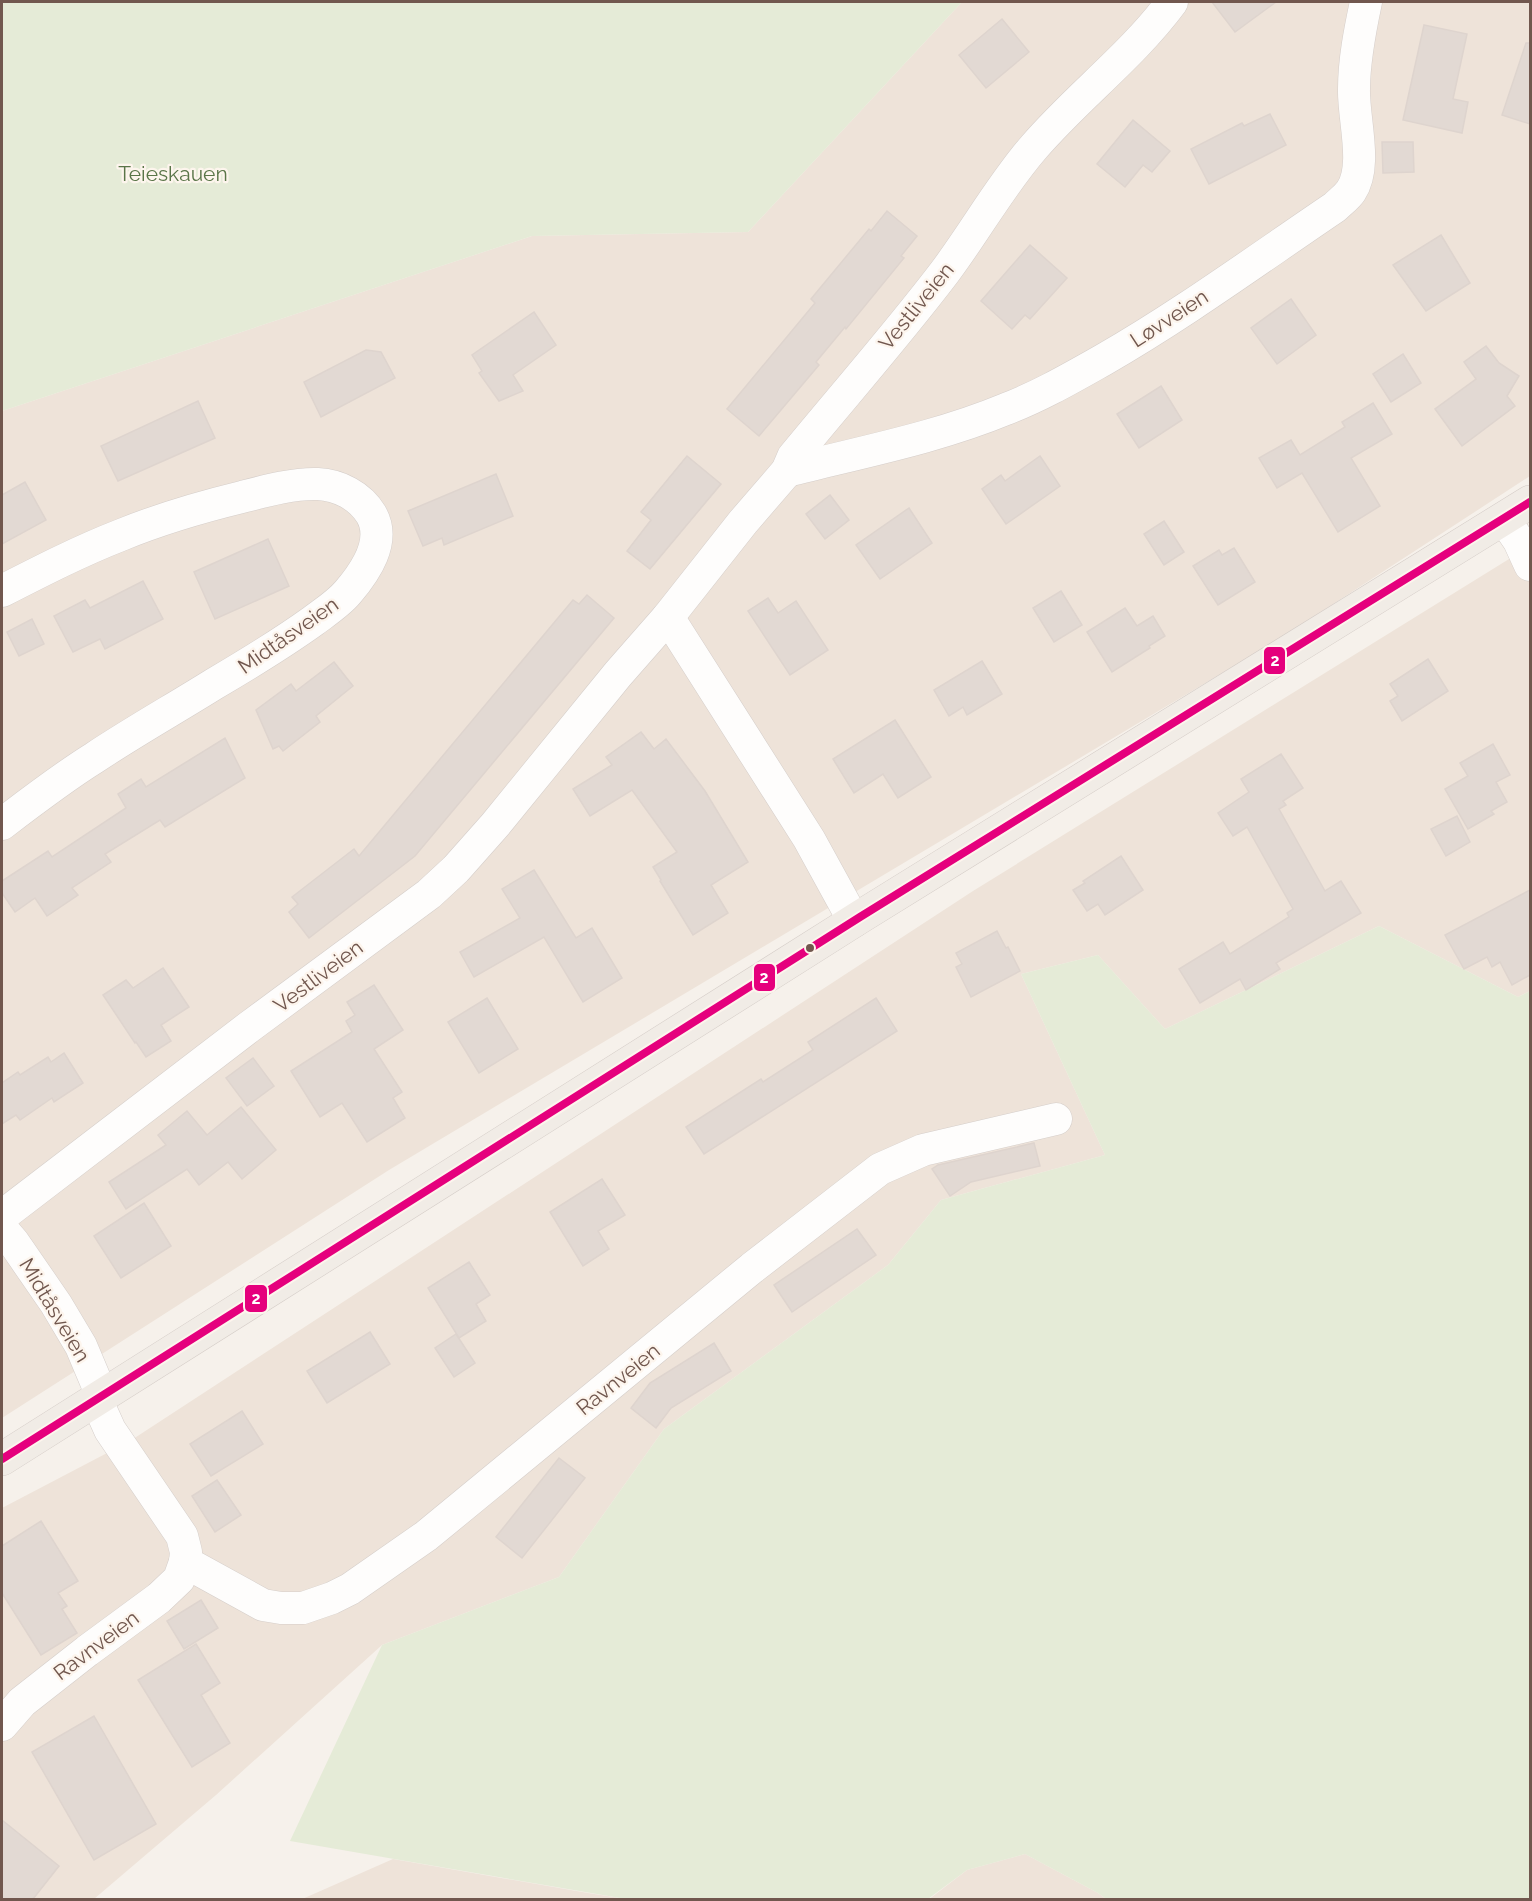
<svg xmlns="http://www.w3.org/2000/svg" width="1532" height="1901" font-family="Raleway,sans-serif">
  <rect width="100%" height="100%" fill="#f6f1eb"/>
  <g fill="#eee3d9">
    <path d="M 962,2 L 1530,2 L 1530,476 L 1281,638 L 389,1170 L 2,1418 L 2,411 L 532,236 L 748,232 Z"/>
    <path d="M 1530,546 L 1530,991 L 1518,997 L 1379,926 L 1165,1029 L 1098,955 L 1021,974 L 1105,1155 L 941,1200 L 888,1265 L 664,1429 L 559,1577 L 382,1645 L 216,1795 L 94,1899 L 2,1900 L 2,1508 L 130,1441 L 973,891 Z"/>
    <path d="M 1025,1854 L 1098,1893 L 1106,1899 L 928,1900 L 967,1870 Z"/>
    <path d="M 393,1859 L 588,1893 L 626,1899 L 300,1900 Z"/>
  </g>
  <g fill="#e5ebd7">
    <path d="M 2,2 L 962,2 L 748,232 L 532,236 L 2,411 Z"/>
    <path d="M 1379,926 L 1518,997 L 1530,991 L 1530,1899 L 1106,1899 L 1098,1893 L 1025,1854 L 967,1870 L 928,1899 L 626,1899 L 290,1841 L 382,1645 L 559,1577 L 664,1429 L 888,1265 L 941,1200 L 1105,1155 L 1021,974 L 1098,955 L 1165,1029 Z"/>
  </g>
  <g fill="#e2d9d3" stroke="#ded4ce" stroke-width="1.5">
    <path d="M 1212,2 L 1276,2 L 1235,32 Z"/>
    <path d="M 1002,19 L 1029,52 L 986,88 L 959,55 Z"/>
    <path d="M 1424,25 L 1467,34 L 1453,99 L 1468,102 L 1462,133 L 1403,120 Z"/>
    <path d="M 1526,43 L 1530,43 L 1530,124 L 1502,115 Z"/>
    <path d="M 1270,114 L 1286,145 L 1209,184 L 1191,149 L 1242,123 L 1244,126 Z"/>
    <path d="M 1133,120 L 1170,151 L 1152,172 L 1143,165 L 1125,187 L 1097,164 Z"/>
    <path d="M 1382,142 L 1413,142 L 1414,172 L 1383,173 Z"/>
    <path d="M 887,211 L 917,236 L 901,256 L 904,258 L 846,329 L 845,327 L 816,362 L 819,365 L 759,436 L 727,409 L 815,303 L 811,299 L 869,229 L 871,231 Z"/>
    <path d="M 1441,235 L 1470,283 L 1426,311 L 1393,265 Z"/>
    <path d="M 1030,245 L 1067,278 L 1030,319 L 1025,315 L 1012,329 L 981,301 Z"/>
    <path d="M 1291,299 L 1316,335 L 1277,364 L 1251,328 Z"/>
    <path d="M 534,312 L 556,345 L 513,375 L 523,391 L 499,401 L 479,373 L 482,371 L 472,355 Z"/>
    <path d="M 1486,346 L 1499,363 L 1519,376 L 1507,396 L 1515,406 L 1462,446 L 1435,409 L 1476,379 L 1464,362 Z"/>
    <path d="M 366,350 L 381,352 L 395,378 L 321,417 L 304,382 Z"/>
    <path d="M 1403,354 L 1421,383 L 1391,402 L 1373,374 Z"/>
    <path d="M 1161,386 L 1182,420 L 1139,448 L 1117,414 Z"/>
    <path d="M 198,401 L 215,438 L 118,481 L 101,446 Z"/>
    <path d="M 1373,403 L 1392,434 L 1351,458 L 1380,506 L 1338,532 L 1302,473 L 1277,488 L 1259,458 L 1291,440 L 1300,455 L 1345,427 L 1342,422 Z"/>
    <path d="M 687,456 L 721,484 L 650,569 L 627,551 L 651,520 L 641,512 Z"/>
    <path d="M 1040,456 L 1060,486 L 1006,524 L 982,489 L 1001,475 L 1005,481 Z"/>
    <path d="M 496,474 L 513,516 L 444,545 L 442,538 L 423,546 L 408,511 Z"/>
    <path d="M 25,482 L 46,520 L 2,544 L 2,495 Z"/>
    <path d="M 830,495 L 849,520 L 825,539 L 806,514 Z"/>
    <path d="M 909,508 L 932,543 L 880,579 L 856,545 Z"/>
    <path d="M 1164,521 L 1184,552 L 1164,565 L 1144,534 Z"/>
    <path d="M 268,539 L 289,586 L 215,619 L 194,572 Z"/>
    <path d="M 1234,548 L 1255,582 L 1218,605 L 1193,566 L 1219,550 L 1222,555 Z"/>
    <path d="M 143,581 L 163,619 L 105,649 L 100,639 L 73,652 L 54,616 L 85,600 L 90,608 Z"/>
    <path d="M 1061,591 L 1082,625 L 1054,642 L 1033,608 Z"/>
    <path d="M 587,595 L 614,618 L 415,856 L 309,938 L 289,912 L 298,904 L 292,897 L 354,849 L 359,856 L 573,600 L 579,604 Z"/>
    <path d="M 768,598 L 778,613 L 796,601 L 828,650 L 790,675 L 748,611 Z"/>
    <path d="M 1125,608 L 1137,626 L 1153,616 L 1165,636 L 1149,646 L 1150,648 L 1112,672 L 1087,632 Z"/>
    <path d="M 32,619 L 44,644 L 19,656 L 7,632 Z"/>
    <path d="M 1428,659 L 1448,691 L 1402,721 L 1390,701 L 1398,696 L 1390,684 Z"/>
    <path d="M 982,661 L 1002,694 L 967,715 L 963,707 L 949,716 L 934,690 Z"/>
    <path d="M 334,662 L 353,686 L 316,716 L 320,722 L 283,751 L 279,746 L 273,749 L 256,710 L 291,684 L 296,691 Z"/>
    <path d="M 895,720 L 931,777 L 898,798 L 883,774 L 854,793 L 833,759 Z"/>
    <path d="M 641,732 L 654,749 L 666,739 L 705,791 L 748,862 L 711,885 L 728,913 L 693,935 L 660,881 L 661,880 L 653,867 L 677,852 L 632,790 L 590,816 L 573,789 L 612,765 L 606,757 Z"/>
    <path d="M 225,738 L 245,778 L 165,827 L 160,820 L 105,854 L 111,862 L 72,888 L 78,895 L 47,916 L 35,898 L 15,912 L 2,893 L 2,881 L 48,851 L 52,857 L 126,808 L 118,794 L 141,779 L 146,787 Z"/>
    <path d="M 1493,744 L 1510,775 L 1496,782 L 1507,802 L 1491,811 L 1494,814 L 1468,829 L 1445,789 L 1468,776 L 1460,763 Z"/>
    <path d="M 1281,754 L 1303,788 L 1283,801 L 1286,805 L 1279,809 L 1325,891 L 1341,881 L 1361,913 L 1276,963 L 1280,969 L 1246,990 L 1240,979 L 1200,1003 L 1179,969 L 1223,942 L 1230,954 L 1289,917 L 1287,913 L 1293,909 L 1247,827 L 1233,836 L 1218,813 L 1249,792 L 1241,779 Z"/>
    <path d="M 1457,816 L 1470,842 L 1446,856 L 1431,829 Z"/>
    <path d="M 1121,856 L 1143,890 L 1105,915 L 1098,904 L 1087,911 L 1073,890 L 1085,883 L 1083,881 Z"/>
    <path d="M 534,870 L 576,938 L 592,928 L 622,978 L 583,1002 L 544,937 L 474,977 L 460,952 L 520,918 L 502,889 Z"/>
    <path d="M 1530,890 L 1530,975 L 1512,985 L 1500,962 L 1492,967 L 1487,957 L 1464,969 L 1445,935 Z"/>
    <path d="M 997,931 L 1006,948 L 1008,947 L 1020,971 L 971,997 L 956,967 L 962,964 L 956,953 Z"/>
    <path d="M 163,968 L 189,1007 L 161,1025 L 171,1041 L 146,1057 L 136,1042 L 135,1043 L 103,995 L 126,980 L 133,988 Z"/>
    <path d="M 374,985 L 403,1030 L 374,1049 L 402,1092 L 393,1098 L 405,1118 L 367,1142 L 342,1103 L 320,1117 L 291,1071 L 352,1032 L 346,1021 L 355,1015 L 347,1002 Z"/>
    <path d="M 487,998 L 518,1049 L 479,1073 L 448,1022 Z"/>
    <path d="M 876,998 L 897,1031 L 704,1154 L 686,1127 L 761,1079 L 763,1082 L 813,1050 L 808,1042 Z"/>
    <path d="M 64,1053 L 83,1083 L 54,1102 L 52,1098 L 20,1120 L 16,1115 L 2,1124 L 2,1083 L 18,1072 L 20,1075 L 48,1057 L 51,1062 Z"/>
    <path d="M 253,1058 L 274,1086 L 247,1106 L 226,1078 Z"/>
    <path d="M 241,1107 L 276,1150 L 242,1179 L 228,1162 L 199,1185 L 187,1169 L 126,1209 L 109,1182 L 166,1145 L 158,1135 L 187,1111 L 207,1135 Z"/>
    <path d="M 1034,1143 L 1040,1166 L 971,1182 L 950,1196 L 932,1169 L 938,1165 Z"/>
    <path d="M 602,1179 L 625,1215 L 598,1231 L 609,1249 L 583,1266 L 550,1212 Z"/>
    <path d="M 144,1203 L 171,1246 L 121,1278 L 94,1236 Z"/>
    <path d="M 857,1229 L 876,1255 L 792,1312 L 774,1285 Z"/>
    <path d="M 469,1262 L 490,1295 L 476,1304 L 486,1321 L 459,1338 L 428,1288 Z"/>
    <path d="M 370,1332 L 390,1364 L 327,1403 L 307,1371 Z"/>
    <path d="M 456,1334 L 475,1363 L 454,1377 L 435,1348 Z"/>
    <path d="M 714,1343 L 731,1371 L 671,1408 L 656,1428 L 631,1408 L 650,1383 Z"/>
    <path d="M 242,1411 L 263,1444 L 211,1476 L 190,1444 Z"/>
    <path d="M 559,1458 L 585,1478 L 522,1558 L 496,1537 Z"/>
    <path d="M 217,1480 L 241,1515 L 215,1532 L 192,1496 Z"/>
    <path d="M 41,1521 L 78,1581 L 58,1593 L 67,1606 L 62,1609 L 77,1633 L 41,1655 L 2,1593 L 2,1546 Z"/>
    <path d="M 201,1600 L 218,1628 L 184,1649 L 167,1621 Z"/>
    <path d="M 196,1644 L 220,1683 L 201,1695 L 230,1743 L 192,1767 L 138,1680 Z"/>
    <path d="M 94,1716 L 156,1824 L 94,1860 L 32,1752 Z"/>
    <path d="M 2,1820 L 59,1866 L 33,1899 L 2,1899 Z"/>
  </g>
  <g fill="none" stroke-linecap="round" stroke-linejoin="round">
    <defs>
      <g id="minor">
        <path d="M 787,471 C 861,452 936,438 1006,409 C 1040,396 1071,378 1103,360 C 1183,314 1258,259 1335,207 C 1340,202 1347,197 1351,191 C 1368,166 1353,118 1354,89 C 1354,60 1360,30 1366,2"/>
        <path d="M 1504,519 L 1519,541 L 1530,565"/>
        <path d="M 2,591 C 41,571 80,551 121,535 C 160,519 201,507 242,497 C 265,491 294,483 318,484 C 339,485 360,496 371,514 C 387,541 365,572 348,592 C 339,603 325,612 313,621 C 281,644 248,664 214,684 C 174,709 133,732 94,758 C 62,778 32,801 2,824"/>
        <path d="M 668,617 L 809,839 L 854,921"/>
        <path d="M 2,1216 L 249,1027 L 429,894 L 456,869 L 495,825 L 618,674 L 668,617 L 743,522 L 787,471 L 793,457 C 843,396 896,336 944,273 C 975,232 1000,186 1034,147 C 1078,96 1132,56 1172,2"/>
        <path d="M 2,1229 L 14,1243 L 56,1304 L 81,1346 L 97,1384 L 101,1410 L 110,1430 L 182,1536 L 186,1552 L 185,1562 L 263,1605 L 281,1608 L 303,1608 L 332,1598 L 350,1589 L 426,1536 L 752,1268 L 880,1169 L 923,1150 L 1056,1119"/>
        <path d="M 2,1725 L 22,1702 L 87,1651 L 159,1598 L 179,1579 L 185,1562"/>
      </g>
      <path id="major" d="M 2,1459 L 860,917 L 1530,502"/>
    </defs>
    <use href="#minor" stroke="#d5ceca" stroke-width="33"/>
    <use href="#major" stroke="#d4ccc7" stroke-width="34"/>
    <use href="#minor" stroke="#fefdfc" stroke-width="32"/>
    <use href="#major" stroke="#f1ece6" stroke-width="33"/>
    <defs>
      <path id="bus-1" d="M 2,1459 L 860,917 L 1530,502"/>
    </defs>
    <use href="#bus-1" stroke="#fdf5ed" stroke-width="12"/>
    <use href="#bus-1" stroke="#e5007d" stroke-width="8"/>
  </g>
  <circle fill="#71574e" stroke="#fdf5ed" stroke-width="2" cx="810" cy="948" r="5"/>
  <g text-anchor="middle" dominant-baseline="central" stroke-width="4.5" stroke-linejoin="round" paint-order="stroke">
    <g font-size="21" fill="#5a7548" stroke="#fdf5ed">
      <text x="173" y="173">Teieskauen</text>
    </g>
    <g font-size="21" fill="#71574e" stroke="#fdf5ed">
      <text transform="translate(916 306) rotate(-51)">Vestliveien</text>
      <text transform="translate(1169 318) rotate(-33)">Løvveien</text>
      <text transform="translate(288 635) rotate(-35)">Midtåsveien</text>
      <text transform="translate(318 976) rotate(-37)">Vestliveien</text>
      <text transform="translate(55 1310) rotate(59)">Midtåsveien</text>
      <text transform="translate(618 1379) rotate(-39)">Ravnveien</text>
      <text transform="translate(96 1645) rotate(-37)">Ravnveien</text>
    </g>
  </g>
  <g stroke="#fdf5ed" stroke-width="2">
    <rect x="1263" y="646" width="23" height="29" rx="6" fill="#e5007d"/>
    <rect x="753" y="963" width="23" height="29" rx="6" fill="#e5007d"/>
    <rect x="244" y="1284" width="24" height="29" rx="6" fill="#e5007d"/>
  </g>
  <g font-size="16" text-anchor="middle" font-weight="bold" fill="#fff">
    <text x="1275" y="666">2</text>
    <text x="764" y="983">2</text>
    <text x="256" y="1304">2</text>
  </g>
  <rect width="1532" height="1901" fill="none" stroke="#71574e" stroke-width="6"/>
</svg>
